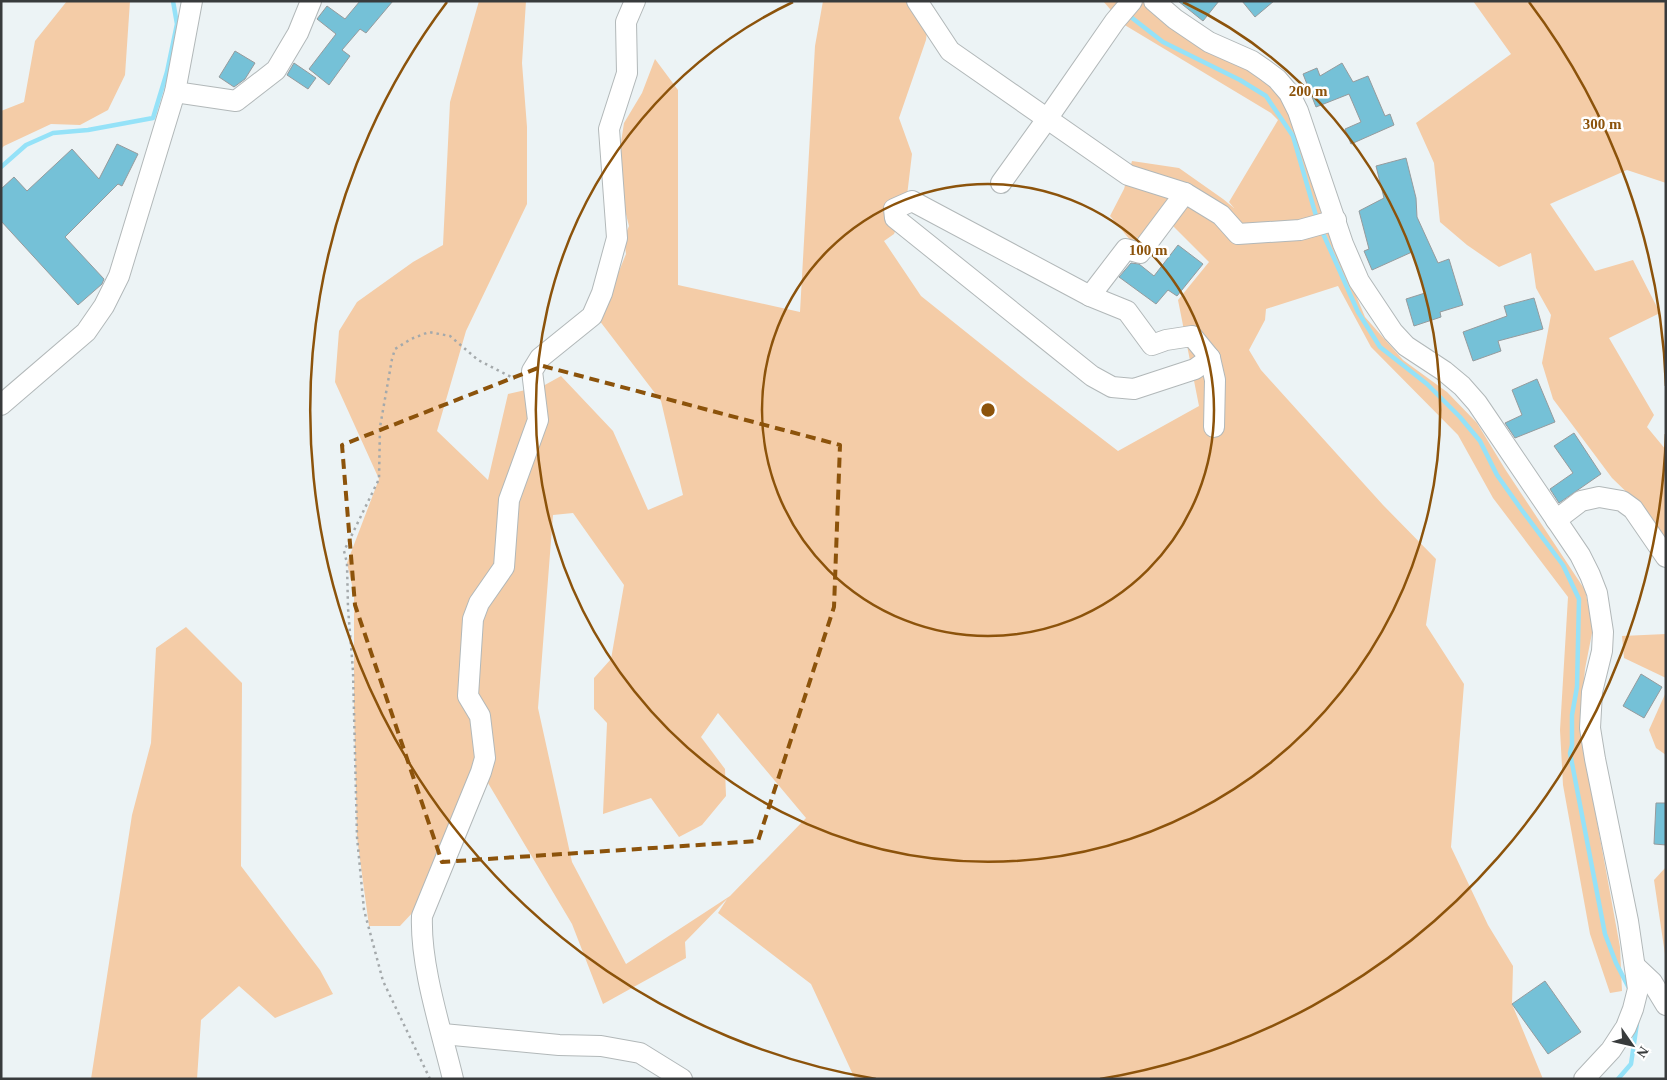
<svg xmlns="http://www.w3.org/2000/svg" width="1667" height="1080" font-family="'Times New Roman',serif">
  <rect width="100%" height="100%" fill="#ecf3f5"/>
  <g fill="#f4cca7" fill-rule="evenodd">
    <path d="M 67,1 L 130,1 L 125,75 L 108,110 L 80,125 L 51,124 L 4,146 L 1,149 L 1,111 L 24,102 L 35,41 Z"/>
    <path d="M 479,1 L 526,1 L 522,63 L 527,127 L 527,204 L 466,331 L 437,431 L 488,480 L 508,394 L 543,386 L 561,376 L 613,431 L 648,510 L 683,495 L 661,401 L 599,320 L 626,254 L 624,238 L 629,226 L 616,175 L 624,123 L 642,93 L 655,59 L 678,90 L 678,285 L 800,312 L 815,46 L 823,1 L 928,1 L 930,5 L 926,40 L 899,118 L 912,154 L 906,204 L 894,234 L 884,241 L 921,296 L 1027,381 L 1118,451 L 1199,406 L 1178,300 L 1209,262 L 1168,221 L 1131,241 L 1110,216 L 1124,189 L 1132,161 L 1179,168 L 1223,199 L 1234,208 L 1229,202 L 1278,120 L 1271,113 L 1123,24 L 1103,1 L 1143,1 L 1170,26 L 1259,76 L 1286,96 L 1339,255 L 1365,317 L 1403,360 L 1447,392 L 1477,423 L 1505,469 L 1585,590 L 1593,628 L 1585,669 L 1580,729 L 1620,947 L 1622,991 L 1610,993 L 1590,934 L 1563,785 L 1560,730 L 1568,597 L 1493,498 L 1458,435 L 1371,347 L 1338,286 L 1266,309 L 1265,320 L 1249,350 L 1261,370 L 1383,505 L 1436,559 L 1426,625 L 1464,684 L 1451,847 L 1488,925 L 1513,966 L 1512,1004 L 1543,1079 L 855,1079 L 811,984 L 718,913 L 727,899 L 685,942 L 686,958 L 603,1004 L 572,924 L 488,783 L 458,853 L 443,880 L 400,926 L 369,926 L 357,837 L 354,707 L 354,594 L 347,563 L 379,479 L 335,382 L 339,331 L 357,302 L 413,262 L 443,245 L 450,102 ZM 573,513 L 624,585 L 611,659 L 594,678 L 594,709 L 607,723 L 603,814 L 651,798 L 679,837 L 702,825 L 726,796 L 725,769 L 701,737 L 718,713 L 806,818 L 730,896 L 626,964 L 572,862 L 538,708 L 553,515 Z"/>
    <path d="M 1473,1 L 1666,1 L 1666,183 L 1627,170 L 1550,204 L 1595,271 L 1633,260 L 1660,313 L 1609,338 L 1654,415 L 1647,427 L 1666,450 L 1666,543 L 1640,505 L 1612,478 L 1553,399 L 1542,363 L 1551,315 L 1536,288 L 1531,253 L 1499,267 L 1467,245 L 1440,222 L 1434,163 L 1416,123 L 1511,54 Z"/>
    <path d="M 186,627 L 242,683 L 241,866 L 320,970 L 333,994 L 275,1018 L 239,986 L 201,1020 L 197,1079 L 91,1079 L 132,815 L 151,743 L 156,648 Z"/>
    <path d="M 1666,634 L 1666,678 L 1624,658 L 1622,636 Z"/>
    <path d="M 1666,692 L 1666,755 L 1656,748 L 1649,730 Z"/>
    <path d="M 1666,867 L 1666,961 L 1654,880 Z"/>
  </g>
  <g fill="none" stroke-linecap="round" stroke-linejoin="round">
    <g stroke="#95e2f8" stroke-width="4.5">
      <path d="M 1127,14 L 1163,42 L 1240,80 L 1266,96 L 1293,136 L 1317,219"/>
      <path d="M 1,167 L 26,145 L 53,133 L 88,130 L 153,118 L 167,72 L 177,24 L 173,1"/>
      <path d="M 1321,229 L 1358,312 L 1380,347 L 1427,384 L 1460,417 L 1480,441 L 1497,475 L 1521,509 L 1563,565 L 1579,599 L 1577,687 L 1572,715 L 1572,745 L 1570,753 L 1605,934 L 1616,963 L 1630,990"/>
      <path d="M 1618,1079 L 1631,1064 L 1637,1023"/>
    </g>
  </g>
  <g fill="#75c1d7" stroke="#969b9d">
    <path d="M 360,1 L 393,1 L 366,33 L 360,29 L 342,50 L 350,56 L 329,85 L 309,69 L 336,34 L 317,19 L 327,6 L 345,19 Z"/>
    <path d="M 1178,1 L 1219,1 L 1203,21 Z"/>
    <path d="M 1242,1 L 1274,1 L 1255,17 Z"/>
    <path d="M 235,51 L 255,63 L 245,79 L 234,87 L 219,77 Z"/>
    <path d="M 294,63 L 316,78 L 308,89 L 287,75 Z"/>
    <path d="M 1342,63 L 1353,82 L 1368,76 L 1385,116 L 1390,114 L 1394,125 L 1351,144 L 1345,129 L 1361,122 L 1349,94 L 1316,107 L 1303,74 L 1317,68 L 1320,76 Z"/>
    <path d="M 117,144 L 138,154 L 122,186 L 118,184 L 65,237 L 104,279 L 102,284 L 78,305 L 1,221 L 1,189 L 14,177 L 27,191 L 72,149 L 99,179 Z"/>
    <path d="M 1406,158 L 1416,198 L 1417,217 L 1438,263 L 1449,259 L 1463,305 L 1440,312 L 1441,317 L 1414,326 L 1406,299 L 1425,293 L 1412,252 L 1372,270 L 1364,251 L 1369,249 L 1359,211 L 1384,198 L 1376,166 Z"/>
    <path d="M 1178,245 L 1203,264 L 1177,296 L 1168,290 L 1156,304 L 1119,277 L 1131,263 L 1139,264 L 1154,276 Z"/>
    <path d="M 1534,298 L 1543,329 L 1498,341 L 1501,351 L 1473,361 L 1463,332 L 1507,316 L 1504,306 Z"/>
    <path d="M 1537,379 L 1555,422 L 1515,438 L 1505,423 L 1522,415 L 1512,390 Z"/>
    <path d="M 1574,433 L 1601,474 L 1559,503 L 1550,489 L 1573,473 L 1554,446 Z"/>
    <path d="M 1641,674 L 1662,687 L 1644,718 L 1623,706 Z"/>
    <path d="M 1656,803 L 1666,803 L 1666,845 L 1654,844 Z"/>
    <path d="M 1545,981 L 1581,1032 L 1548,1054 L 1512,1004 Z"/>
  </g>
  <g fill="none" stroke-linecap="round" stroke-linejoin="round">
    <defs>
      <g id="minor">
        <path d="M 917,1 L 950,51 L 1128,175 L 1185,193 L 1221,215 L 1238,234 L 1300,230 L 1336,220"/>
        <path d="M 1154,1 L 1175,19 L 1209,42 L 1252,61 L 1265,70 L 1277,79 L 1289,93 L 1298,111 L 1343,244 L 1359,281 L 1393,332 L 1406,346 L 1444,371 L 1462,386 L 1477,403 L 1580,555 L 1590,575 L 1597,593 L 1603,632 L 1602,651 L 1592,692 L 1590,728 L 1595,759 L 1628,921 L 1638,989 L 1633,1009 L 1626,1027 L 1611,1050 L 1584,1079"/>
        <path d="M 175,92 L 236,101 L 276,70 L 298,33 L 311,1"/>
        <path d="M 1001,183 L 1047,119 L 1115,21 L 1132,1"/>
        <path d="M 1185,193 L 1140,253 L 1126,249 L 1090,296 L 1127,311 L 1152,345 L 1166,340 L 1192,336 L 1210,358 L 1215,380 L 1214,427"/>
        <path d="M 1090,296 L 912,201 L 894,209 L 895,218 L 1092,376 L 1112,387 L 1134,389 L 1195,369 L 1210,358"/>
        <path d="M 1,405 L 86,332 L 104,306 L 119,276 L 175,92 L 192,1"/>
        <path d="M 1556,520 L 1581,501 L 1599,497 L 1622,501 L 1633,509 L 1666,557"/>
        <path d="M 1635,966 L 1652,982 L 1666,1005"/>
        <path d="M 443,1034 L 559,1045 L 601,1046 L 640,1053 L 682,1079"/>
        <path d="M 453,1079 C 441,1029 420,966 422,916 L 481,772 L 485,758 L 480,716 L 468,696 L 473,619 L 479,603 L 504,567 L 509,500 L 538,420 L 532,371 L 540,358 L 592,316 L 602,293 L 617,238 L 609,129 L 627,73 L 626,22 L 635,1"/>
      </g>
    </defs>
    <use href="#minor" stroke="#b2b8b9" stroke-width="22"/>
    <path stroke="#a4a9ab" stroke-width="2.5" stroke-dasharray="2.5 4" stroke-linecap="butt" d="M 430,1079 L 383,981 L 364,910 L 357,837 L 353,671 L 348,608 L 347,563 L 344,551 L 379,479 L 380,427 L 392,359 L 395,349 L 411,339 L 429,332 L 450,336 L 478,360 L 515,379"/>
    <use href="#minor" stroke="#fff" stroke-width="20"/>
  </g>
  <path fill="none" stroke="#8c530b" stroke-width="4" stroke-dasharray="10 6" stroke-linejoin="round" d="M 543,366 L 840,445 L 834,607 L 758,841 L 442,862 L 355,605 L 342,445 Z"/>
  <g fill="none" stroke="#8c530b" stroke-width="2.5">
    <circle cx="988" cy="410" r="226"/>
    <path d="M1183 2A452 452 0 1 1 793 2"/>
    <path d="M1666 434A678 678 0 0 1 1100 1079M876 1079A678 678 0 0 1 447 2M1529 2A678 678 0 0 1 1666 386"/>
  </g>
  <circle cx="988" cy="410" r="8" fill="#8c530b" stroke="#fff" stroke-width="2.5"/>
  <g font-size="15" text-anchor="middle" font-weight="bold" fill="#8c530b" stroke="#fff" stroke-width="5" stroke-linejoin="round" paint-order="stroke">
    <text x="1308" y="96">200 m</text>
    <text x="1602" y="129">300 m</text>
    <text x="1148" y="255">100 m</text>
  </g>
  <rect width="1667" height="1080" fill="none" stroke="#383b3c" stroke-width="5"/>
  <g transform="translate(1632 1045) rotate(124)" stroke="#ffffff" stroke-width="4" paint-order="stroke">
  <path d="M0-4L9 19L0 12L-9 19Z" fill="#383b3c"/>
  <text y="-8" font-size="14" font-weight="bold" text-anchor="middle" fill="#383b3c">N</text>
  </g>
</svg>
